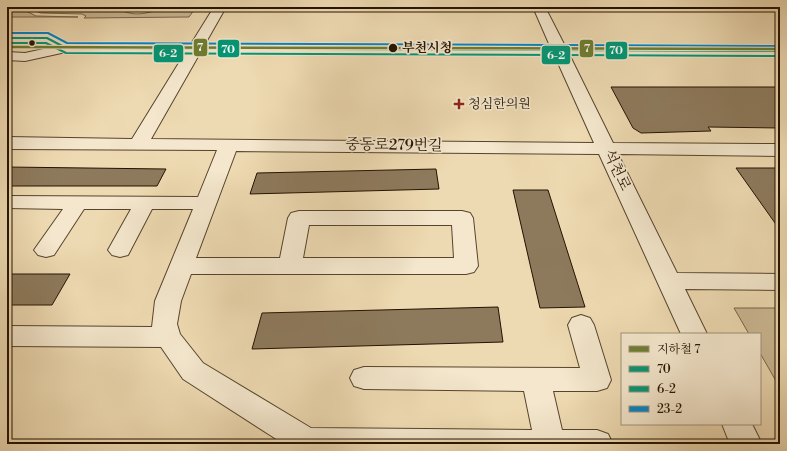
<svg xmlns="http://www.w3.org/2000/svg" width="787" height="451" font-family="'Libre Bodoni','Noto Serif KR',serif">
  <rect width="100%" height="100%" fill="#eedab2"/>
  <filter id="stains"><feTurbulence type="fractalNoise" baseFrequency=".005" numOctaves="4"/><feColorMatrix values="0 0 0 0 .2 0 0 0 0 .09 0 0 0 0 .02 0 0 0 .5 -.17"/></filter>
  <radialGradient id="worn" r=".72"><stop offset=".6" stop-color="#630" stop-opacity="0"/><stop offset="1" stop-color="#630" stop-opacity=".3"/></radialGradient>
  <g fill="#cbb894" stroke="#77654a">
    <path d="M 99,7 L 120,7 L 121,10 C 139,19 153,10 170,7 C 178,5 188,7 196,7 L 189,17 L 84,18 L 86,16 L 82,14 L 41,13 L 35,11 L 36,9 L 46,8 L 71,11 Z"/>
    <path d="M 20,9 L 30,9 L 28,12 L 36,16 L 78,17 L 7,17 L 7,13 Z"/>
    <path d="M 734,308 L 780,308 L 780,388 L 760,353 L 760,334 L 749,334 Z"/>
  </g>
  <g fill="#8d7a5d" stroke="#231200">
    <path d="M 611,87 L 780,87 L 780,128 L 708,127 L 711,131 L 641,133 L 633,128 Z"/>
    <path d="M 7,167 L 166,169 L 157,186 L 7,186 Z"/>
    <path d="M 736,168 L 780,168 L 780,230 Z"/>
    <path d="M 436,169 L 439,189 L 250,194 L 257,173 Z"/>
    <path d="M 513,190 L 548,190 L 585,307 L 540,308 Z"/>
    <path d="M 7,274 L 70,274 L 52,305 L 7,305 Z"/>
    <path d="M 498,307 L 503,342 L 252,349 L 262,313 Z"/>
  </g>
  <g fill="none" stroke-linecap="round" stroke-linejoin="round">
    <defs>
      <g id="minor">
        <path d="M 214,7 L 226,7 L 205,44 L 550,46 L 533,7 L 545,7 L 565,46 L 780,47 L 780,55 L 569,54 L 613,143 L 780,144 L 780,156 L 618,154 L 677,273 L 780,274 L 780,290 L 685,289 L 707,334 L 681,334 L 599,154 L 236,151 L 196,258 L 280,258 L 288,218 L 291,213 L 299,211 L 462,211 L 470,213 L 473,218 L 478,266 L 474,272 L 466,274 L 191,274 L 181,301 L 177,324 L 180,334 L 203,363 L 311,428 L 532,430 L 524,391 L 364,389 L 354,386 L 350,378 L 354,370 L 364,367 L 580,368 L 568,325 L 572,318 L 581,315 L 590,318 L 594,325 L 611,380 L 607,388 L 597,391 L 553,391 L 562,430 L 597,430 L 608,434 L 613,444 L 284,444 L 183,379 L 161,347 L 7,346 L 7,326 L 152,327 L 155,301 L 193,209 L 152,209 L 128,255 L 120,257 L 112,255 L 108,250 L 131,209 L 84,209 L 54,255 L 46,257 L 38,255 L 34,250 L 63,209 L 7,208 L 7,196 L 198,197 L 217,150 L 7,149 L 7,137 L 132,139 L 185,53 L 66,52 L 25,61 L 7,60 L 7,52 L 25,53 L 53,47 L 44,42 L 7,42 L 7,34 L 47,34 L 69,44 L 191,44 ZM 200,53 L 554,54 L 594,143 L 151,139 ZM 309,225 L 452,225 L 454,258 L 303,258 Z"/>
        <path d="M 722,424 L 752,424 L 762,444 L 730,444 Z"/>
      </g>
    </defs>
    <use href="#minor" stroke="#56442c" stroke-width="2"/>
    <use href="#minor" fill="#f4e7cd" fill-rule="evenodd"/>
    <defs>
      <path id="bus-1" d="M 7,38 L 47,38 L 66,48 L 780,51"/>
      <path id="bus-2" d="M 7,43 L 46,43 L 66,53 L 780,56"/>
      <path id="bus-3" d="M 7,33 L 48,33 L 67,43 L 780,46"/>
    </defs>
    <use href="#bus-1" stroke="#f4e7cd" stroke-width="4"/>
    <use href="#bus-2" stroke="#f4e7cd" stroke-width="4"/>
    <use href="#bus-3" stroke="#f4e7cd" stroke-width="4"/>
    <use href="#bus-1" stroke="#009775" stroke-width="2"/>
    <use href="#bus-2" stroke="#009775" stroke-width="2"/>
    <use href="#bus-3" stroke="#0085ca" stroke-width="2"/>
    <defs>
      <path id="metro-1" d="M 7,47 L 780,49"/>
    </defs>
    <use href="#metro-1" stroke="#f4e7cd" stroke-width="4.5"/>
    <use href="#metro-1" stroke="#6e7e31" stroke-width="2.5"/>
  </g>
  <g fill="#231200" stroke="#f4e7cd" stroke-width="1.5">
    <circle cx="32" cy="43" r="3.5"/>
    <circle cx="393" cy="48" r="5"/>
  </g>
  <path fill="#8f2418" stroke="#f4e7cd" stroke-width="1.5" d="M457 98h4v4h4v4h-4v4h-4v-4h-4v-4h4z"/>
  <g text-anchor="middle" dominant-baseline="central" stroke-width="3.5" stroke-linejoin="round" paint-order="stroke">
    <g font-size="13" font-weight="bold" fill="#231200" stroke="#f4e7cd" text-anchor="start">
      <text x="402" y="48">부천시청</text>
    </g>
    <g font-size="13" fill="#231200" stroke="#f4e7cd" text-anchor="start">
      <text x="468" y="104">청심한의원</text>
    </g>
    <g font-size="15" fill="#231200" stroke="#f4e7cd">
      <text transform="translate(394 145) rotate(1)">중동로279번길</text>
      <text transform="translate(617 170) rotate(65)">석천로</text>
    </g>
  </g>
  <g stroke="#f4e7cd" stroke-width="1.5">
    <rect x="193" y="38" width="15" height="19" rx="4" fill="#6e7e31"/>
    <rect x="579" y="39" width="15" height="19" rx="4" fill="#6e7e31"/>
    <rect x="217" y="39" width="23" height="19" rx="4" fill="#009775"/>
    <rect x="605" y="41" width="23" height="19" rx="4" fill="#009775"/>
    <rect x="153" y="44" width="31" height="19" rx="4" fill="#009775"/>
    <rect x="541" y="45" width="30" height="20" rx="4" fill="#009775"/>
  </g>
  <g font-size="11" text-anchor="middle" font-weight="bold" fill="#fff">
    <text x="200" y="51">7</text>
    <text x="587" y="52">7</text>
    <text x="228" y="53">70</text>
    <text x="616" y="54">70</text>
    <text x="168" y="57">6-2</text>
    <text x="556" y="59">6-2</text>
  </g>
  <rect width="787" height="451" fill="none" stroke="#eedab2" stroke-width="24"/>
  <rect x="8" y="8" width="771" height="435" fill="none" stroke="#231200" stroke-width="2"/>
  <rect x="12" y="12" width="763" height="427" fill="none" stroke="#231200"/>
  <rect x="621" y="333" width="140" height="92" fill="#f4e7cd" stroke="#a0927b"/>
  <rect x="629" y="346" width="20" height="6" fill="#6e7e31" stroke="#a0927b"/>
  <text x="657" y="353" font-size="12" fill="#231200">지하철 7</text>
  <rect x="629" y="366" width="20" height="6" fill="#009775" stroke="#a0927b"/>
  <text x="657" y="373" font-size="12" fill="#231200">70</text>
  <rect x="629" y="386" width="20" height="6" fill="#009775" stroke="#a0927b"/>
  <text x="657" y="393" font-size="12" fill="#231200">6-2</text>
  <rect x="629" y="406" width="20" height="6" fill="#0085ca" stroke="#a0927b"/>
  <text x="657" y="413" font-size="12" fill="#231200">23-2</text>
  <rect width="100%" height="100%" filter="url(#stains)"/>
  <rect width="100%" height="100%" fill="url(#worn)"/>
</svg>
